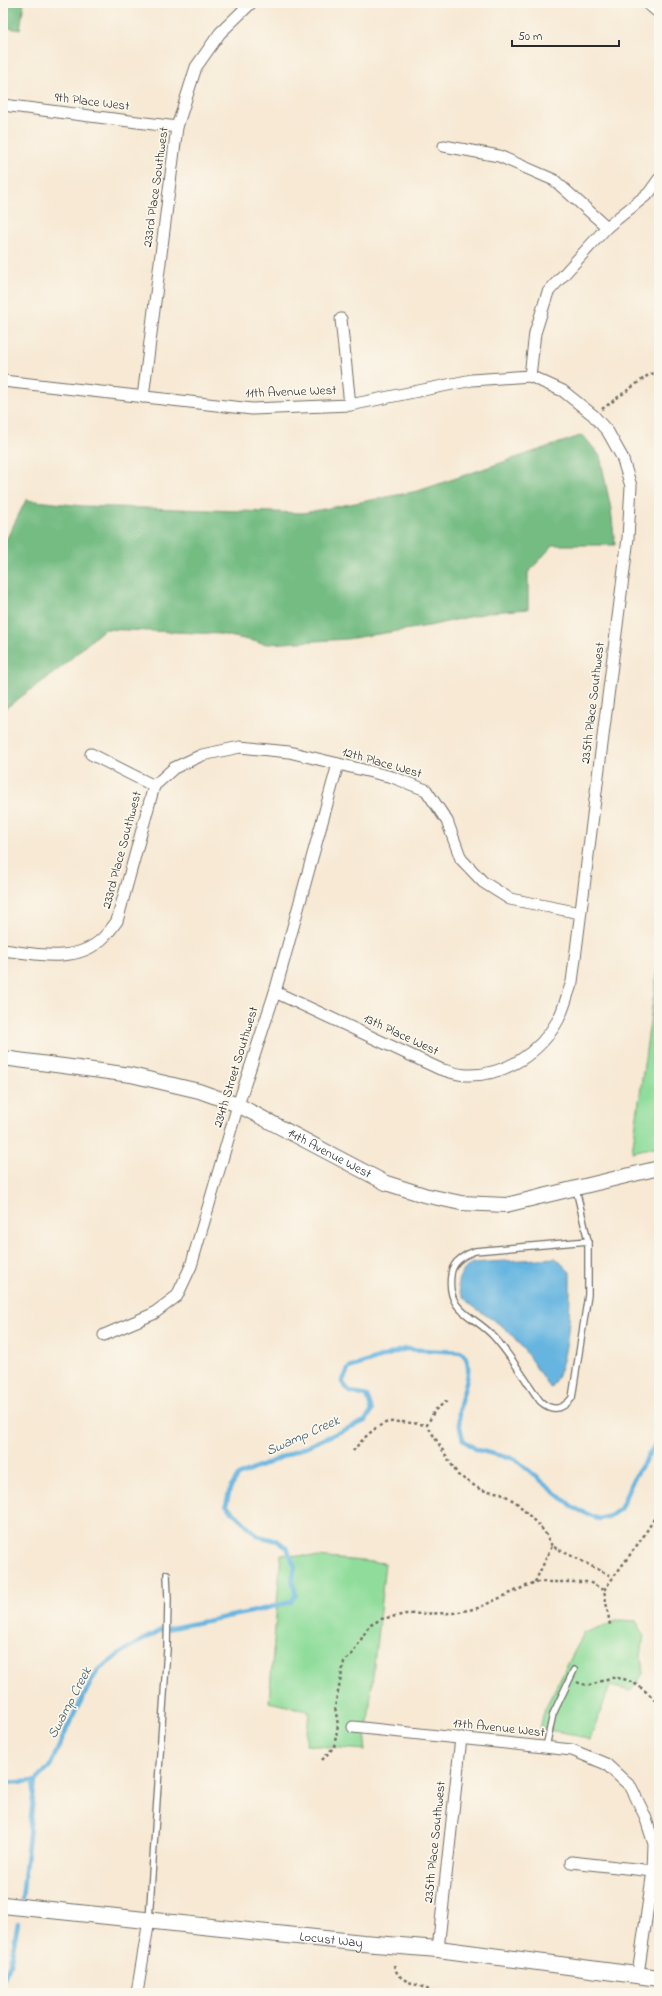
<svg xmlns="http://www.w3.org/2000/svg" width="662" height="1996" font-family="'Indie Flower',sans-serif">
  <rect width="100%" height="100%" fill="#fbf7ec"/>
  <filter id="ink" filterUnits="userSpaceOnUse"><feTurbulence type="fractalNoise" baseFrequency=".025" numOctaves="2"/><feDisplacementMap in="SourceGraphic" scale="8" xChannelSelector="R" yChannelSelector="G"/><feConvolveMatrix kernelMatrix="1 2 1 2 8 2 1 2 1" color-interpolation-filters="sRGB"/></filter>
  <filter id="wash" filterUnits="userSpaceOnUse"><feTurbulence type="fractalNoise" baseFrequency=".012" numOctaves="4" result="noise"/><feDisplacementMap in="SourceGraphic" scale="16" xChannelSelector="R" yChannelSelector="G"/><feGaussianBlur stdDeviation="0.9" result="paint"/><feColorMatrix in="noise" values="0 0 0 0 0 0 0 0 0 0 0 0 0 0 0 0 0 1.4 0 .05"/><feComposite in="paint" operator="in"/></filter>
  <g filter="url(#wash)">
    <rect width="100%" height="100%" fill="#f7e9d4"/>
    <g fill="#90dd9b" stroke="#5e8463">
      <path d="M 659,956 L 659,1146 L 632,1152 Z"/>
      <path d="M 281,1554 L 385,1563 L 365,1750 L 306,1745 L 309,1711 L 269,1702 Z"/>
      <path d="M 619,1620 L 636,1621 L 644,1635 L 641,1656 L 643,1674 L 631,1691 L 610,1686 L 590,1740 L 567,1733 L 540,1729 L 544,1710 L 584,1633 Z"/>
    </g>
    <g fill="#74bc83" stroke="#507457">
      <path d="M 3,3 L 24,3 L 20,30 L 3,27 Z"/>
      <path d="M 583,435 L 600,456 L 611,509 L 615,545 L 553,545 L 528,573 L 528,609 L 491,612 L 429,626 L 347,639 L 267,644 L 220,634 L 104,629 L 58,670 L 3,710 L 3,546 L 26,500 L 83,506 L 303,513 L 418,491 Z"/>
    </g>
    <path fill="#66b5e0" stroke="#487086" d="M 556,1258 L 570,1272 C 570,1305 571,1362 550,1388 C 537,1370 524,1347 508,1331 C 488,1312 432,1294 472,1263 Z"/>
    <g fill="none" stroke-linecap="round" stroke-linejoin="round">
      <g stroke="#66b5e0" stroke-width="4.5">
        <path d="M 3,1783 L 35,1781 L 50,1766 L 70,1722 L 97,1671 L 128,1648 L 161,1630 L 251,1612 L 291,1602 L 296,1594 L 292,1580 L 295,1567 L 287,1548 L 278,1541 L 258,1536 L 226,1505 L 230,1489 L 238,1476 L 365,1421 L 372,1411 L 367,1396 L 350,1392 L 342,1382 L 349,1368 L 405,1349 L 462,1352 C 477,1369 460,1393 459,1412 C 458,1421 461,1432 463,1440 L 477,1450 L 515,1459 L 574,1508 L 599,1519 L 610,1516 L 620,1509 L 633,1480 L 659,1438"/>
        <path d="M 22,1898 L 35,1781"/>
        <path d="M 3,1980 L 10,1964 L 18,1923"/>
      </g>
    </g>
  </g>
  <g filter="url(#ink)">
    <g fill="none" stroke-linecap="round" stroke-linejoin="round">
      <defs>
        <g id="service">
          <path d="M 576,1189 L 588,1241 L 588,1295 L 572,1398 C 562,1410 552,1412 540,1401 C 525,1380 512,1357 495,1338 C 476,1315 446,1314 451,1275 C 452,1262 464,1255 475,1251 L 588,1241"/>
          <path d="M 546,1747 L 553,1714 L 574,1670"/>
          <path d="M 149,1920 L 167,1649 L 168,1599 L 167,1574"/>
        </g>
        <g id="minor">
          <path d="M 647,3 L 659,13"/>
          <path d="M 3,105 L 177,127"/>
          <path d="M 444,146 L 499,156 L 554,180 L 607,227"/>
          <path d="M 341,319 L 350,405"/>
          <path d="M 530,376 L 535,333 L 548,292 L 607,227 L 649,193 L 659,179"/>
          <path d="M 3,381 L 252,409 L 350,405 L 472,380 L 530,376 L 563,391 L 593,415 L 608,432 L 622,457 L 631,486 L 628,538 L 572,982 C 567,995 564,1009 558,1020 C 540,1053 505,1076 467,1075 C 459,1075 448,1071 440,1069 L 275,992"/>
          <path d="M 143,397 L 177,127 L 196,67 L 220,33 L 251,3"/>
          <path d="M 91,754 L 154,786"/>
          <path d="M 154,786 L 174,768 L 202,755 L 240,747 L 289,752 L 392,777 L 426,790 L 447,821 L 461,859 L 483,882 L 510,899 L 580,913"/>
          <path d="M 3,950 C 35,954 77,964 103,938 C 108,933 113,927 117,921 L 154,786"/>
          <path d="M 104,1335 L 153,1314 L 177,1296 L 191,1266 L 238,1105 L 275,992 L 338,764"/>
          <path d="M 353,1727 L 572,1750 L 606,1764 L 631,1787 L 645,1816 L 654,1844 L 653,1871 L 638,1974"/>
          <path d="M 571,1862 L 653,1871"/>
          <path d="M 438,1949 L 461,1738"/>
          <path d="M 137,1993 L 149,1920"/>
        </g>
        <g id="tertiary">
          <path id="s1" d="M 3,1058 L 131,1075 L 199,1091 L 238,1105 L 386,1183 L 424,1195 L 461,1203 L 506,1205 L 659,1168"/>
        </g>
        <g id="secondary">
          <path id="s2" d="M 3,1905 L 363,1943 L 438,1949 L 659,1978"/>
        </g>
      </defs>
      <use href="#service" stroke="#726e66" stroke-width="8"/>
      <use href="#minor" stroke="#726e66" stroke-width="13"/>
      <use href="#tertiary" stroke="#726e66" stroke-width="16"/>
      <use href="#secondary" stroke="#726e66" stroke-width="18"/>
      <g stroke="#726e66" stroke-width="2.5" stroke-dasharray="3 3" stroke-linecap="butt">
        <path d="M 602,409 L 647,376 L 659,371"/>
        <path d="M 447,1401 L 435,1410 L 427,1425 L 458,1475 L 481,1490 L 501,1493 L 517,1503 L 544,1531 L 552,1546"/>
        <path d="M 353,1451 C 361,1441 371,1430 383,1424 C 391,1419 417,1424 427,1425"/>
        <path d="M 535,1582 L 552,1546 L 613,1577"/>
        <path d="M 604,1590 L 643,1537 L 654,1519 L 659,1517"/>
        <path d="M 577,1682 C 589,1688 596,1683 607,1679 C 626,1673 647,1691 659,1704"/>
        <path d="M 322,1760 L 334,1747 L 338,1725 L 335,1707 L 344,1662 L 353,1653 L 369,1626 L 381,1619 L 406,1614 L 454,1613 L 478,1608 L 535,1582 L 589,1582 L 604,1590 L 610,1625"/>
        <path d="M 394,1965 C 398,1985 421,1983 434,1993"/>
      </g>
      <use href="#service" stroke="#fff" stroke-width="5.5"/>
      <use href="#minor" stroke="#fff" stroke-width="11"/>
      <use href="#tertiary" stroke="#fff" stroke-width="14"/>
      <use href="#secondary" stroke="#fff" stroke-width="16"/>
    </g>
  </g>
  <g text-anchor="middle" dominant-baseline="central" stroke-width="3.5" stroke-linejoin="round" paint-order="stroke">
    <g font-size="13" fill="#2b2b2b" stroke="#fbf7ec">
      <text transform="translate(92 102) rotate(7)">9th Place West</text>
      <text transform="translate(156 187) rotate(-82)">233rd Place Southwest</text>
      <text transform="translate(291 392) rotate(-2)">11th Avenue West</text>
      <text transform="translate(593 703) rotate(-83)">235th Place Southwest</text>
      <text transform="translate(382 763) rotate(16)">12th Place West</text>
      <text transform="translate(122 850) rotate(-75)">233rd Place Southwest</text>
      <text transform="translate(401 1035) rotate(25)">13th Place West</text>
      <text transform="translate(236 1067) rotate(-73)">234th Street Southwest</text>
      <text stroke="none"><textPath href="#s1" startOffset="344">14th Avenue West</textPath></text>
      <text transform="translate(499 1728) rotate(6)">17th Avenue West</text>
      <text transform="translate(435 1842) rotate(-84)">235th Place Southwest</text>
      <text stroke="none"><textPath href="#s2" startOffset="330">Locust Way</textPath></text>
    </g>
    <g font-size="14" font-style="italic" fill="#405b6a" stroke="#fbf7ec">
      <text transform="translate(303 1436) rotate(-24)">Swamp Creek</text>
      <text transform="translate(70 1703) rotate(-62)">Swamp Creek</text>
    </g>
  </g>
  <rect width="662" height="1996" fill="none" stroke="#fbf7ec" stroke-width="16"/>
  <path d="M512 40v6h107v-6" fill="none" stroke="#2b2b2b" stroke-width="2"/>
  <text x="518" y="40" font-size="12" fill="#2b2b2b" stroke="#fbf7ec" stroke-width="3" paint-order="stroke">50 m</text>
</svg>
